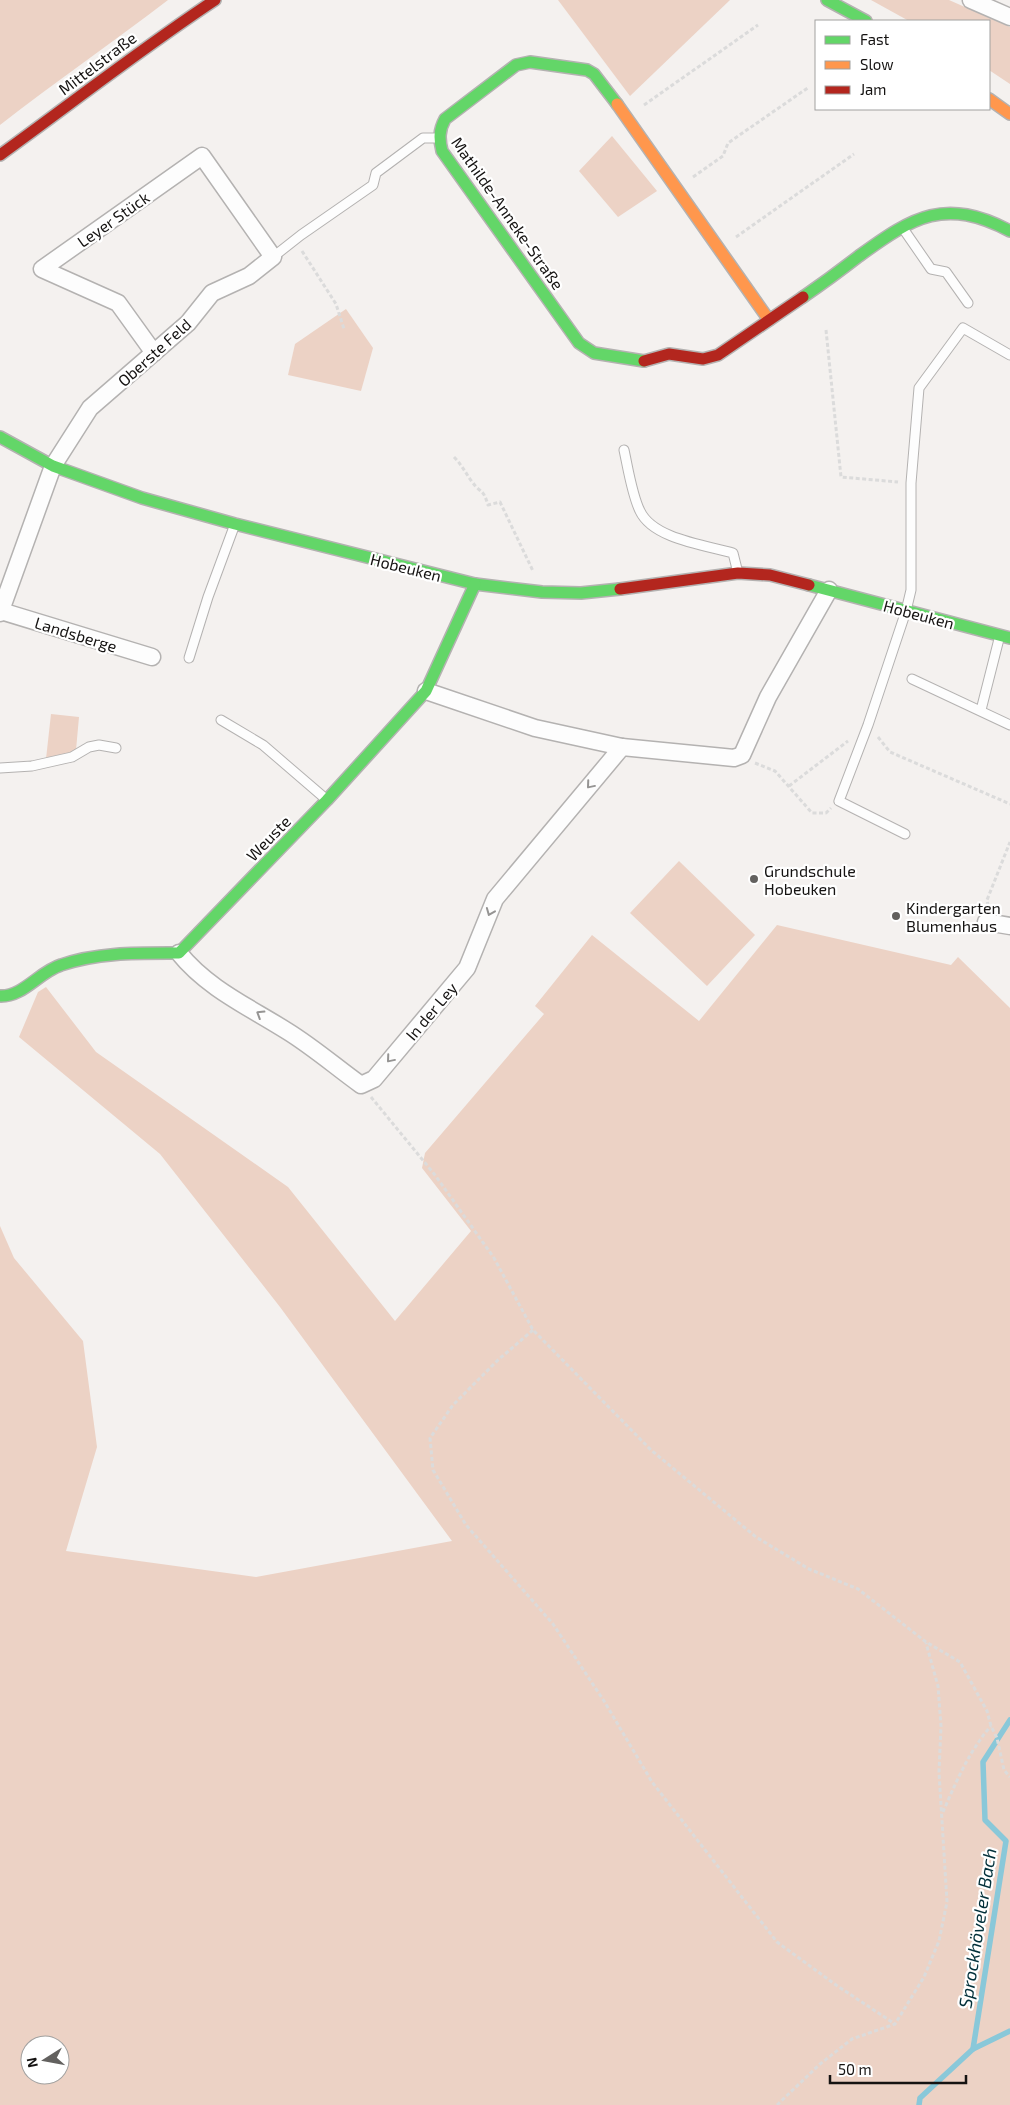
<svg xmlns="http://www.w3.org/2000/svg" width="1010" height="2105" font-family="'Exo 2',sans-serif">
  <rect width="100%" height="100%" fill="#f4f1ef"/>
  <g fill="#ecd2c5" fill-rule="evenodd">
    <path d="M 0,0 L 168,0 C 113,42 55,82 0,125 Z"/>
    <path d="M 558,0 L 730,0 L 630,96 Z"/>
    <path d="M 871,0 L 949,0 L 1010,27 L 1010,84 L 989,70 L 989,21 L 909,21 Z"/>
    <path d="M 612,136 L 657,191 L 618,217 L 579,171 Z"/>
    <path d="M 346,309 L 373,348 L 361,391 L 288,375 L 295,344 Z"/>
    <path d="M 51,714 L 79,717 L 76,750 L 66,755 L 46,759 Z"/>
    <path d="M 679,861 L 755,935 L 707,986 L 630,913 Z"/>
    <path d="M 777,925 L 951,965 L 958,957 L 1010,1008 L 1010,2105 L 0,2105 L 0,1226 L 14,1258 L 83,1341 L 97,1447 L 66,1551 L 256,1577 L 452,1541 L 280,1307 L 160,1154 L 19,1037 L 38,992 L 46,987 L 96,1052 L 288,1187 L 395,1321 L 471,1231 L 422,1168 L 425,1153 L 544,1014 L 535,1006 L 592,935 L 699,1021 ZM 30,2045 L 60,2045 L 60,2075 L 30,2075 Z"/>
  </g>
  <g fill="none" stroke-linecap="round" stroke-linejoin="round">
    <g stroke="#89c8d9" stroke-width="5.5">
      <path d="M 973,2049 L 1010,2031"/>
      <path d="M 919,2105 L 920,2098 L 973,2049 L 1006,1841 L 985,1820 L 983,1762 L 1010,1720"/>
    </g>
    <defs>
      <g id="lane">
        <path d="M 902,227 L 931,269 L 946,272 L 968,303"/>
        <path d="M 273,257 L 301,235 L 373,185 L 376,173 L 423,138 L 438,138"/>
        <path d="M 624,450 C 628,468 632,495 640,511 C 653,539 705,545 733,553 L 738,573"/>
        <path d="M 189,658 L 208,597 L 235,524"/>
        <path d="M 912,679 L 1010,725"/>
        <path d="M 981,710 L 1000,635"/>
        <path d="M 221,720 L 263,745 L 327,800"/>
        <path d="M 0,768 L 32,766 L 72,757 L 89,747 L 99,745 L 116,748"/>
        <path d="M 905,834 L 839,801 L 868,725 L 906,611 L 911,590 L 911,483 L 919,388 L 963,328 L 1010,355"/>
      </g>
      <g id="street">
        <path d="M 971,0 L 1010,17"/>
        <path d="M 1,611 L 152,657"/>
        <path d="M 0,613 L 53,466 L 90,408 L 188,323 L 212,293 L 249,276 L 273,257 L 202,156 L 42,269 L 118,303 L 154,353"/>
        <path d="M 426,691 L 535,728 L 622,747 L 734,758 L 742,755 L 768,697 L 829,590"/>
        <path d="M 986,922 L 1010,926"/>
        <path d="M 179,953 C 207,988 249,1007 287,1031 C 313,1047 336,1067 361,1085 L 374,1079 L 467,968 L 495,899 L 622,747"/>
      </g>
      <g id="fast">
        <path d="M 827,0 L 866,21"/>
        <path d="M 617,104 L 594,74 L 587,70 L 530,62 L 516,65 L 445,119 C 439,130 439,139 442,151 L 579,343 L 594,353 L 644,361"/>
        <path d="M 803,297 C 822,284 841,270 859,256 C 914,216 945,197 1010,231"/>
        <path d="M 0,437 L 53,466 L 142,498 L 235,524 L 475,584 L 542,592 L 581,593 L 620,589"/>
        <path d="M 809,585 L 1010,638"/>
        <path d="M 0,996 C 23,997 39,972 61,965 C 98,952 140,953 179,953 L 327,800 L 426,691 L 475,584"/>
      </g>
      <g id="slow">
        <path d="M 989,99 L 1010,114"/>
        <path d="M 617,104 L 769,320"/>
      </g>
      <g id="jam">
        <path d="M 0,155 C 72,103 141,49 215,0"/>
        <path d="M 644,361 L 669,354 L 703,359 L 718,355 L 803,297"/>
        <path d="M 620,589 L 738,573 L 770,575 L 809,585"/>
      </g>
    </defs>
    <use href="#lane" stroke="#b4b2b1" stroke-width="11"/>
    <use href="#street" stroke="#b4b2b1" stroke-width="19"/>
    <use href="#fast" stroke="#b4b2b1" stroke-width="14"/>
    <use href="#slow" stroke="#b4b2b1" stroke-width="14"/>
    <use href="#jam" stroke="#b4b2b1" stroke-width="14"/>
    <g stroke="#dbdbdb" stroke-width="3" stroke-dasharray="4 2.5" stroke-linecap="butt">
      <path d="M 644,105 L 758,25"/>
      <path d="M 693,177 L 723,156 L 728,143 L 809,87"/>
      <path d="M 736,237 L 854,154"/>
      <path d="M 302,251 L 336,304 L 344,329"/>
      <path d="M 826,330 L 841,477 L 898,482"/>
      <path d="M 454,457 C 462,465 466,474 473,483 C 481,494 483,488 488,505 L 500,502 L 533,571"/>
      <path d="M 878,737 L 890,752 L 1010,804"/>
      <path d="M 755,763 L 775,771 L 812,813 L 826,813 L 831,808"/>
      <path d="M 789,786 L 848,741"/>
      <path d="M 988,906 L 987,900 L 1010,842"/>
      <path d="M 371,1097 L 435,1175 L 494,1258 L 533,1330 L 651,1450 L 756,1537 L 809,1569 L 858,1589 L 926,1642 L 960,1662 L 987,1711 L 991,1726 L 997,1738 L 1004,1770 L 1010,1777"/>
      <path d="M 533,1330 L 498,1360 L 453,1405 L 430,1438 L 433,1470 L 466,1525 L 553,1624 L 604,1701 L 652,1782 L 777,1942 L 836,1985 L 895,2024"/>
      <path d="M 943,1812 C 956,1782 969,1751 991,1726"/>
      <path d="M 777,2105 L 820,2064 L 852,2039 L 895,2024 L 924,1977 L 939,1941 L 947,1902 L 939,1772 L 941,1726 L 938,1686 L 926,1643"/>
    </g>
    <use href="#lane" stroke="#fdfdfd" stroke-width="9"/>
    <use href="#street" stroke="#fdfdfd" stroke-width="16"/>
    <use href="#fast" stroke="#63d668" stroke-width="11"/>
    <use href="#slow" stroke="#ff974d" stroke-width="11"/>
    <use href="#jam" stroke="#b3261e" stroke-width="11"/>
  </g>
  <defs><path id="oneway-chevron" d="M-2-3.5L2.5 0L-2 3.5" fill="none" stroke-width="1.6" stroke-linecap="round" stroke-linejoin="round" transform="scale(1.25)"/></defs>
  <g stroke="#959493">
    <use href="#oneway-chevron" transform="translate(590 785) rotate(130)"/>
    <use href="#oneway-chevron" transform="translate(490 912) rotate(112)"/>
    <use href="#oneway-chevron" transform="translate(260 1014) rotate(-148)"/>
    <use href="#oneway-chevron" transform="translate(390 1059) rotate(130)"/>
  </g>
  <g fill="#63615f" stroke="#fff" stroke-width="2">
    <circle cx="754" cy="879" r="5"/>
    <circle cx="896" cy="916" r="5"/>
  </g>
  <g text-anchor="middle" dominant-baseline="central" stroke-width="4.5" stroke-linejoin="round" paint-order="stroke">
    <g font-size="16" fill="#151312" stroke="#fff">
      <text transform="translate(97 63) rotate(-37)">Mittelstraße</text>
      <text transform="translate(508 213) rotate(55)">Mathilde-Anneke-Straße</text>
      <text transform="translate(113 219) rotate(-35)">Leyer Stück</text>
      <text transform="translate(154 352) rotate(-42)">Oberste Feld</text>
      <text transform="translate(406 567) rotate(14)">Hobeuken</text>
      <text transform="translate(919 614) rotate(15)">Hobeuken</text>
      <text transform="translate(76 634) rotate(17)">Landsberge</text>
      <text transform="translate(268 838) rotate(-46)">Weuste</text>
      <text transform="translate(431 1011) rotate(-50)">In der Ley</text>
    </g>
    <g font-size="16" fill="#151312" stroke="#fff" text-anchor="start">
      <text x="764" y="870">Grundschule<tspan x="764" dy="18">Hobeuken</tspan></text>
      <text x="906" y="907">Kindergarten<tspan x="906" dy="18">Blumenhaus</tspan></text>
    </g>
    <g font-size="18" font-style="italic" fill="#02303a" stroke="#fff">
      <text transform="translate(977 1928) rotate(-81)">Sprockhöveler Bach</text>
    </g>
  </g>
  <rect x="815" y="20" width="175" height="90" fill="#ffffff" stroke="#a1a1a0"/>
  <rect x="825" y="36" width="25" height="8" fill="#63d668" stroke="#a1a1a0"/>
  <text x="860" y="45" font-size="15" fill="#151312">Fast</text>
  <rect x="825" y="61" width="25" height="8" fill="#ff974d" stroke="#a1a1a0"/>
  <text x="860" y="70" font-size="15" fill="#151312">Slow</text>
  <rect x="825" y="86" width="25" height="8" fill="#b3261e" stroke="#a1a1a0"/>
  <text x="860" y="95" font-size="15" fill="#151312">Jam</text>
  <g transform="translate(45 2060) rotate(259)"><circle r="24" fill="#ffffff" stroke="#a1a1a0"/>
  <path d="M0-4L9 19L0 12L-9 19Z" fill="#63615f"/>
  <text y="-8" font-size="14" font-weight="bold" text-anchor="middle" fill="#151312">N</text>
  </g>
  <path d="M830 2075v8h136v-8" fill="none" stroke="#151312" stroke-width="2.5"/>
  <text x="838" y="2075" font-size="15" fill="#151312" stroke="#ffffff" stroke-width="4" paint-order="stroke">50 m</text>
</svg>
